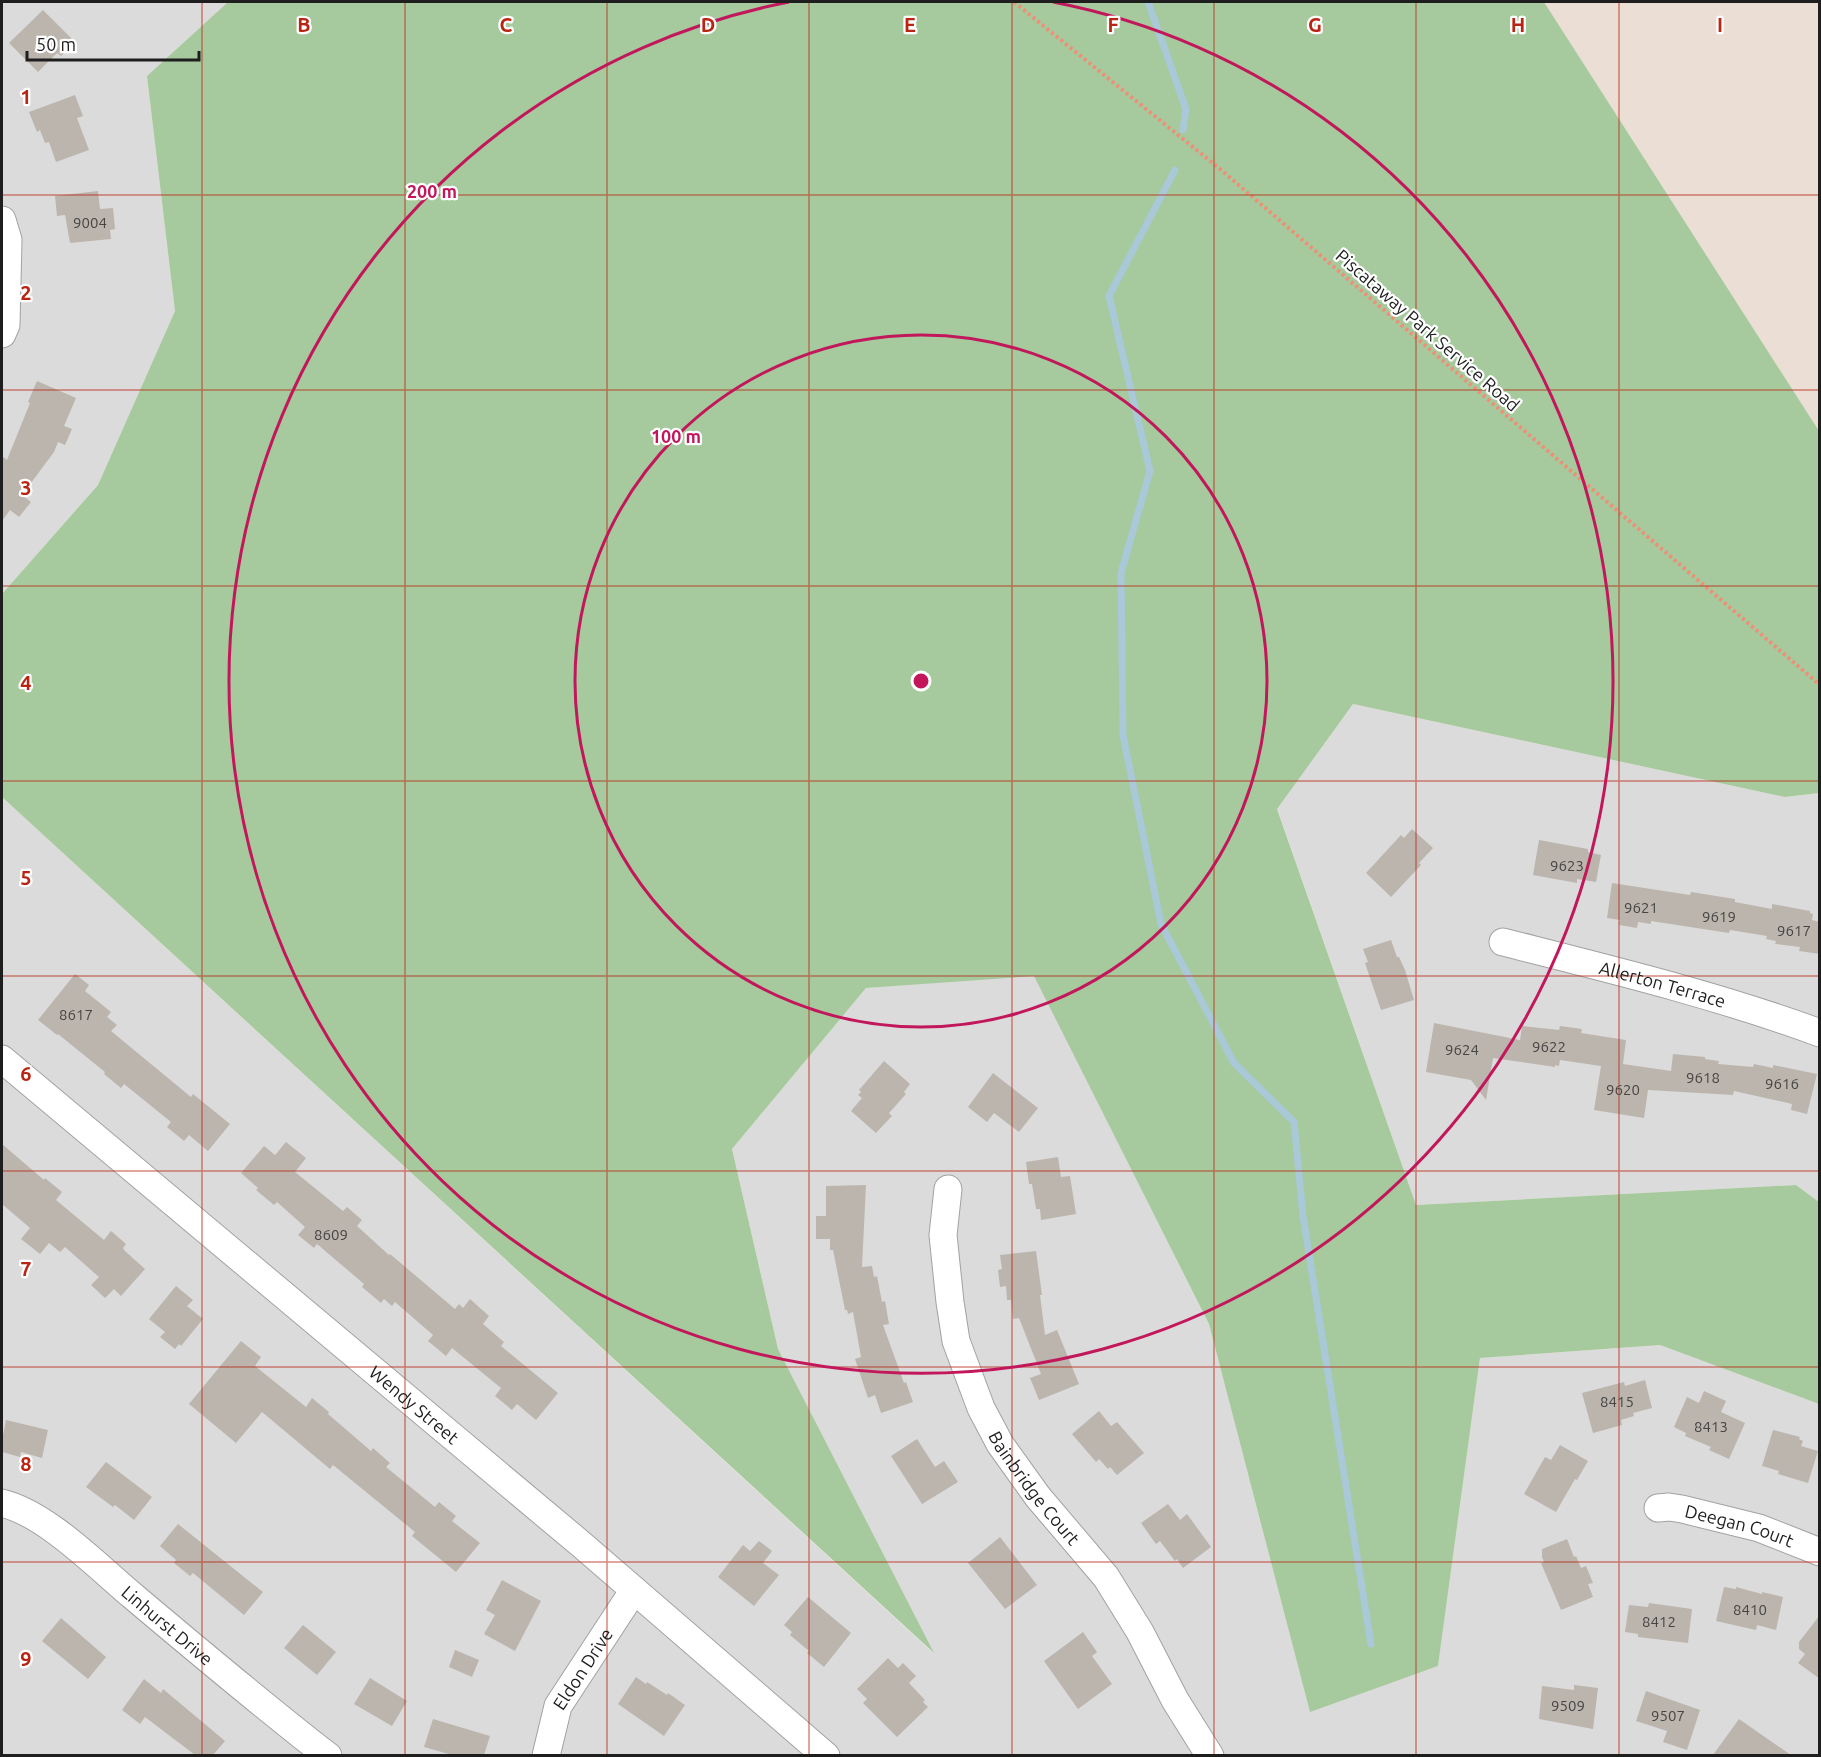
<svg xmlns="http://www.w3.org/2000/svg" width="1821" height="1757" font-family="Ubuntu,sans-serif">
  <rect width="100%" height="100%" fill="#eeece5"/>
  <g fill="#dcdbdb">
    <path d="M 2,2 L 228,2 L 147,76 L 175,311 L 98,485 L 2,594 Z"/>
    <path d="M 1353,704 L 1785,797 L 1819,793 L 1819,1202 L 1796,1185 L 1416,1205 L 1277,808 Z"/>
    <path d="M 2,797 L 932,1652 L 778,1349 L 732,1149 L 866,988 L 1034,975 L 1209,1324 L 1310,1711 L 1438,1666 L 1480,1358 L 1660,1345 L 1819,1404 L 1819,1755 L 2,1755 Z"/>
  </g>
  <path fill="#ebded5" d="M 1544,2 L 1819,2 L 1819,431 Z"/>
  <path fill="#a6ca9d" d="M 228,2 L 1544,2 L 1819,431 L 1819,793 L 1785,797 L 1353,704 L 1277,809 L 1416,1205 L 1796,1185 L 1819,1202 L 1819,1404 L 1660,1345 L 1480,1358 L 1438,1666 L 1310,1712 L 1209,1324 L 1034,976 L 866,988 L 732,1149 L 778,1349 L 934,1653 L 2,797 L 2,594 L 98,485 L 175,311 L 147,76 Z"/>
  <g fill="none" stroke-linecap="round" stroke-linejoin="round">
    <g stroke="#a9c8d8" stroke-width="7">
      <path d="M 1148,2 L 1186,109 L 1183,130"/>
      <path d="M 1175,170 L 1109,296 L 1150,471 L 1121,573 L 1123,735 L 1161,924 L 1234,1063 L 1294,1122 L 1303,1216 L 1371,1644"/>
    </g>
  </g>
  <g fill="#bbb5ae">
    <path d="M 43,10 L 75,42 L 61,56 L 57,53 L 38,72 L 9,43 Z"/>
    <path d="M 75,95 L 83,116 L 77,118 L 89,150 L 56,162 L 49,142 L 45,143 L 40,130 L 37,132 L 29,112 Z"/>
    <path d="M 98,191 L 100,209 L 113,208 L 115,229 L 110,230 L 111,239 L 70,243 L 65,215 L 57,216 L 55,196 Z"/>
    <path d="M 37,381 L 76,398 L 64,426 L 72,429 L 65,445 L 58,442 L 54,452 L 22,495 L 31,502 L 19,517 L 10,510 L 2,521 L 2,456 L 7,460 L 30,403 L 28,402 Z"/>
    <path d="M 1412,829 L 1433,848 L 1419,863 L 1421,865 L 1391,897 L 1366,873 L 1401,835 L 1404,838 Z"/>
    <path d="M 1539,840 L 1588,849 L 1588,852 L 1601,855 L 1596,882 L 1577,879 L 1577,883 L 1533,875 Z"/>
    <path d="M 1612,883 L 1690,895 L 1691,892 L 1735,899 L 1735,902 L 1772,909 L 1772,904 L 1810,911 L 1810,913 L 1813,914 L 1812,920 L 1820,922 L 1820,954 L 1799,951 L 1800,947 L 1775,944 L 1776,941 L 1766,939 L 1767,936 L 1730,930 L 1729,933 L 1651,921 L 1651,924 L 1638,922 L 1637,928 L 1619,925 L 1620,920 L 1607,918 Z"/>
    <path d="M 1391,940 L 1397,957 L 1399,957 L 1405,970 L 1414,1000 L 1381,1010 L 1365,963 L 1368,962 L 1363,949 Z"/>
    <path d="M 75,974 L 89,985 L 85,991 L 111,1012 L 107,1017 L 117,1025 L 111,1031 L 191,1097 L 193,1094 L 230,1124 L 208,1151 L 189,1135 L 184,1141 L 167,1127 L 171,1122 L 124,1084 L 121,1088 L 104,1074 L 105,1072 L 58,1034 L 57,1035 L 38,1020 Z"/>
    <path d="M 1434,1023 L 1520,1040 L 1522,1026 L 1559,1030 L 1560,1026 L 1582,1029 L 1581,1033 L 1626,1040 L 1623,1064 L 1671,1071 L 1673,1054 L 1705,1057 L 1705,1059 L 1719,1061 L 1718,1064 L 1753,1067 L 1754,1064 L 1773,1068 L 1773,1065 L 1817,1074 L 1807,1114 L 1791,1110 L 1792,1104 L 1734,1091 L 1733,1095 L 1648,1090 L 1644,1118 L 1594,1110 L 1601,1066 L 1560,1060 L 1559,1066 L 1555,1065 L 1555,1067 L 1493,1058 L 1486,1100 L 1471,1080 L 1426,1072 Z"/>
    <path d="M 884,1061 L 910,1084 L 904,1092 L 906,1094 L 889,1113 L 892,1116 L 876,1133 L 851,1111 L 862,1098 L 858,1095 L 861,1092 L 859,1090 Z"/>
    <path d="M 993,1073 L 1038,1108 L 1019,1132 L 994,1113 L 987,1122 L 968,1107 Z"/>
    <path d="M 286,1142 L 306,1158 L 295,1172 L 343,1211 L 347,1207 L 362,1220 L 357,1226 L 389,1255 L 390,1254 L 455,1309 L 459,1304 L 463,1308 L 470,1299 L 489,1316 L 483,1324 L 504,1342 L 501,1346 L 558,1393 L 536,1420 L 517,1404 L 512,1410 L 495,1396 L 501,1388 L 452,1348 L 446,1356 L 428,1341 L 433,1335 L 395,1302 L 392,1306 L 384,1299 L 381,1303 L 362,1287 L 364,1284 L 317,1244 L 314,1248 L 298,1235 L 305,1227 L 277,1202 L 274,1205 L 256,1190 L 258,1188 L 241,1173 L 264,1146 L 275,1155 Z"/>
    <path d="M 2,1144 L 44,1180 L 45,1178 L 62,1192 L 56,1200 L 104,1240 L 111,1231 L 126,1244 L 123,1248 L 125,1251 L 145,1269 L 121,1296 L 114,1289 L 105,1298 L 91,1285 L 99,1277 L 65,1247 L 60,1252 L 49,1243 L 40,1254 L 21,1239 L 30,1228 L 2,1204 Z"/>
    <path d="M 1058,1157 L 1061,1177 L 1070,1176 L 1076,1214 L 1041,1220 L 1040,1209 L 1036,1209 L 1032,1184 L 1029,1184 L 1026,1162 Z"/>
    <path d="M 866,1185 L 862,1267 L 872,1266 L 874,1277 L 877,1276 L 882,1302 L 885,1301 L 889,1324 L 883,1325 L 904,1383 L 906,1382 L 913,1402 L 881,1413 L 875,1395 L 868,1398 L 855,1359 L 861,1357 L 853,1312 L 848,1314 L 847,1310 L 845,1310 L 833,1250 L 830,1250 L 830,1239 L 816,1239 L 816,1216 L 826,1216 L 826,1186 Z"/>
    <path d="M 1036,1251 L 1042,1295 L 1040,1295 L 1045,1335 L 1057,1330 L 1079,1384 L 1039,1400 L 1030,1378 L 1041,1374 L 1019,1318 L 1013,1319 L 1011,1300 L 1007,1300 L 1006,1286 L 1000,1287 L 998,1270 L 1002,1269 L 1000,1255 Z"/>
    <path d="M 176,1286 L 193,1300 L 187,1306 L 203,1319 L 181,1346 L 179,1344 L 175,1349 L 160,1337 L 165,1332 L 149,1319 Z"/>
    <path d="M 241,1341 L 261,1357 L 255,1366 L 306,1407 L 312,1398 L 329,1412 L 328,1414 L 371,1451 L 373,1448 L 390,1463 L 386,1467 L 435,1507 L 439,1502 L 456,1516 L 452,1521 L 480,1543 L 456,1572 L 412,1536 L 415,1532 L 333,1465 L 330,1469 L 262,1412 L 236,1443 L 189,1404 Z"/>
    <path d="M 1645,1380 L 1652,1408 L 1633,1413 L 1634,1416 L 1621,1420 L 1622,1425 L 1593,1433 L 1582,1393 L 1624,1382 L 1625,1386 Z"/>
    <path d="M 1704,1391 L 1726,1401 L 1721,1412 L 1745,1423 L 1729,1459 L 1709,1450 L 1711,1447 L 1685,1436 L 1686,1433 L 1674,1427 L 1687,1397 L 1699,1403 Z"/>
    <path d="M 1099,1411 L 1111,1426 L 1117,1422 L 1144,1453 L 1117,1475 L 1110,1467 L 1108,1469 L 1099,1459 L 1096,1462 L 1072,1434 Z"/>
    <path d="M 6,1420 L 48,1430 L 42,1458 L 21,1452 L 20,1457 L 2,1452 L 2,1440 Z"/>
    <path d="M 1773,1430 L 1800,1437 L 1799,1439 L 1803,1441 L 1801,1446 L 1818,1451 L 1808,1483 L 1778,1474 L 1779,1471 L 1762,1466 Z"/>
    <path d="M 917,1439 L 935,1467 L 944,1461 L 958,1482 L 922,1504 L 891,1456 Z"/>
    <path d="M 1560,1445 L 1588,1461 L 1577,1480 L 1575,1479 L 1556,1512 L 1524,1494 L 1545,1457 L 1551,1460 Z"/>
    <path d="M 106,1462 L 152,1497 L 134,1520 L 115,1505 L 113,1507 L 86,1487 Z"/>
    <path d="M 1168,1504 L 1180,1520 L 1187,1514 L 1211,1547 L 1183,1568 L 1177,1559 L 1175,1561 L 1160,1541 L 1156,1544 L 1141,1523 Z"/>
    <path d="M 178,1524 L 263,1592 L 244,1615 L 193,1573 L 190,1576 L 174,1563 L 176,1560 L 160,1546 Z"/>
    <path d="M 1000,1537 L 1037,1585 L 1005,1609 L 968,1563 Z"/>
    <path d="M 1567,1539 L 1574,1557 L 1576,1556 L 1581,1568 L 1586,1566 L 1593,1583 L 1588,1584 L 1593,1597 L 1561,1610 L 1541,1563 L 1544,1562 L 1542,1557 L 1542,1549 Z"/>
    <path d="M 759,1541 L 772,1551 L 763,1563 L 779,1575 L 754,1606 L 718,1577 L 743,1545 L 750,1551 Z"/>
    <path d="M 502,1580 L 541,1601 L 515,1651 L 484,1634 L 495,1615 L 486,1610 Z"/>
    <path d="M 1724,1587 L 1736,1589 L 1736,1587 L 1762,1594 L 1762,1592 L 1783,1597 L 1776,1630 L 1757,1625 L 1756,1630 L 1716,1621 Z"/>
    <path d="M 808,1597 L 851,1633 L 824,1667 L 807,1653 L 809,1651 L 790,1635 L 792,1632 L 784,1625 Z"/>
    <path d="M 1649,1603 L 1692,1609 L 1688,1643 L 1638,1637 L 1638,1634 L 1625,1632 L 1629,1605 L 1648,1607 Z"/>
    <path d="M 1820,1615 L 1820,1679 L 1798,1663 L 1805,1654 L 1799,1649 L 1799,1642 Z"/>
    <path d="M 61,1618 L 106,1657 L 88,1679 L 42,1641 Z"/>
    <path d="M 303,1625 L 336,1652 L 317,1675 L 284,1648 Z"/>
    <path d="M 1083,1632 L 1097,1652 L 1092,1656 L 1112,1684 L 1078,1709 L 1044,1661 Z"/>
    <path d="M 455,1650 L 479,1660 L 472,1677 L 449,1667 Z"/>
    <path d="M 888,1658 L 898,1668 L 903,1663 L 916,1676 L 909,1683 L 925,1700 L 923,1702 L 928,1707 L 897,1737 L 863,1703 L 867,1699 L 857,1689 Z"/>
    <path d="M 636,1677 L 646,1684 L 647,1682 L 667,1695 L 668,1693 L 685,1705 L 664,1736 L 618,1704 Z"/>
    <path d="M 370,1678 L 407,1701 L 392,1726 L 354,1704 Z"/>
    <path d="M 144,1679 L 161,1693 L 163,1689 L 225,1741 L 213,1755 L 195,1755 L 145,1717 L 140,1724 L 122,1710 Z"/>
    <path d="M 1574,1685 L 1598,1688 L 1593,1729 L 1539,1719 L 1542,1686 L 1574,1690 Z"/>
    <path d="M 1646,1691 L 1700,1710 L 1687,1750 L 1663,1742 L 1667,1731 L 1636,1721 Z"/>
    <path d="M 433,1719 L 490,1736 L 484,1755 L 452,1755 L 424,1747 Z"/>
    <path d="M 1739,1719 L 1791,1755 L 1713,1755 Z"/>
  </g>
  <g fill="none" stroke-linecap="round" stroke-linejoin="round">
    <defs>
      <g id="street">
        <path d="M 2,220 L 8,240 L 6,325 L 2,334"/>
        <path id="s1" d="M 1503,942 C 1609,969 1717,995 1820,1033"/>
        <path id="s2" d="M 2,1059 L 582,1545 L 826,1756"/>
        <path id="s3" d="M 948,1189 L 943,1235 L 950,1302 L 956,1341 L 981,1408 L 1000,1444 L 1038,1497 L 1106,1577 L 1140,1632 L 1175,1700 L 1210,1756"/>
        <path id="s4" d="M 2,1503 C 47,1514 98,1567 134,1597 C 198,1651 262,1705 328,1756"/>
        <path id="s5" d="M 1658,1508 L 1669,1507 L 1682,1509 L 1759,1528 L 1820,1552"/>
        <path id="s6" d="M 546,1756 L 558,1706 L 634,1590"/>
      </g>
    </defs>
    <use href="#street" stroke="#a2a2a2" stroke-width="29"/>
    <path stroke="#ed9077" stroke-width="4" stroke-dasharray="3 3" stroke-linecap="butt" d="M 1014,2 L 1220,169 L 1820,685"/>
    <use href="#street" stroke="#fff" stroke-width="27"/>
  </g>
  <path fill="none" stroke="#ba2412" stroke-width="1.5" stroke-opacity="0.55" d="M 202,2 L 202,1756M 405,2 L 405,1756M 607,2 L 607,1756M 809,2 L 809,1756M 1012,2 L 1012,1756M 1214,2 L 1214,1756M 1416,2 L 1416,1756M 1619,2 L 1619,1756M 2,195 L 1820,195M 2,390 L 1820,390M 2,586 L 1820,586M 2,781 L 1820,781M 2,976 L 1820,976M 2,1171 L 1820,1171M 2,1367 L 1820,1367M 2,1562 L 1820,1562"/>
  <g fill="none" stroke="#c2185b" stroke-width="3">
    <circle cx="921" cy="681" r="346"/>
    <path d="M1053 2A692 692 0 1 1 789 2"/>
  </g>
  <g text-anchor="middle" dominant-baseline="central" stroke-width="4.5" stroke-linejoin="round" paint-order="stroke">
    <g font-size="15" fill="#454442">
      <text x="90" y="222">9004</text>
      <text x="1567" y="865">9623</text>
      <text x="1641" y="907">9621</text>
      <text x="1719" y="916">9619</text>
      <text x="1794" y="930">9617</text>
      <text x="76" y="1014">8617</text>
      <text x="1549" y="1046">9622</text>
      <text x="1462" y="1049">9624</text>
      <text x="1703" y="1077">9618</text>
      <text x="1782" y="1083">9616</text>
      <text x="1623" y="1089">9620</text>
      <text x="331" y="1234">8609</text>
      <text x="1617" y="1401">8415</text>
      <text x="1711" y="1426">8413</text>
      <text x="1750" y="1609">8410</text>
      <text x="1659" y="1621">8412</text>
      <text x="1568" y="1705">9509</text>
      <text x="1668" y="1715">9507</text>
    </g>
    <g font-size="18" fill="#1e1e1e" stroke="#fff">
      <text transform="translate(1428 330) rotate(41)">Piscataway Park Service Road</text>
      <text stroke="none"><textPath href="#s1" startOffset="165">Allerton Terrace</textPath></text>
      <text stroke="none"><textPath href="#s2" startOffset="538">Wendy Street</textPath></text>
      <text stroke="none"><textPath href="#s3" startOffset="321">Bainbridge Court</textPath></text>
      <text stroke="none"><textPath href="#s5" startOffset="84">Deegan Court</textPath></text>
      <text stroke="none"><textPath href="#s4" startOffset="207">Linhurst Drive</textPath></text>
      <text stroke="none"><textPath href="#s6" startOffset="96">Eldon Drive</textPath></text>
    </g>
  </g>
  <g font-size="20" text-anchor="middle" font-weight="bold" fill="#ba2412" stroke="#fff" stroke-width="4.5" stroke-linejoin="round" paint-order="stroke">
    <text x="304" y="32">B</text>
    <text x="506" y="32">C</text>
    <text x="708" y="32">D</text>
    <text x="910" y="32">E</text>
    <text x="1113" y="32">F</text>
    <text x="1315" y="32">G</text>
    <text x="1518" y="32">H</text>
    <text x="1720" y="32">I</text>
    <text x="26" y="104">1</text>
    <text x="26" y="300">2</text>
    <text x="26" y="495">3</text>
    <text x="26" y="690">4</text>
    <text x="26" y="885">5</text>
    <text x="26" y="1081">6</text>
    <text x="26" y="1276">7</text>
    <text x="26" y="1471">8</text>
    <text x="26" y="1666">9</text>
  </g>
  <circle cx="921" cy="681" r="9" fill="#c2185b" stroke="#fff" stroke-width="3"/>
  <g font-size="18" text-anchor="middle" font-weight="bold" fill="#c2185b" stroke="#fff" stroke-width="4.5" stroke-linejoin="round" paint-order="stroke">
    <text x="432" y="198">200 m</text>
    <text x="676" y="443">100 m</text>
  </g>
  <rect width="1821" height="1757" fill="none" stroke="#1e1e1e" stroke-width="6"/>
  <path d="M27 51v9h172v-9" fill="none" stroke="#1e1e1e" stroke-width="3"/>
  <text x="36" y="51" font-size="18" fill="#1e1e1e" stroke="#ffffff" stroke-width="4.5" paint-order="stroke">50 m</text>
</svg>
